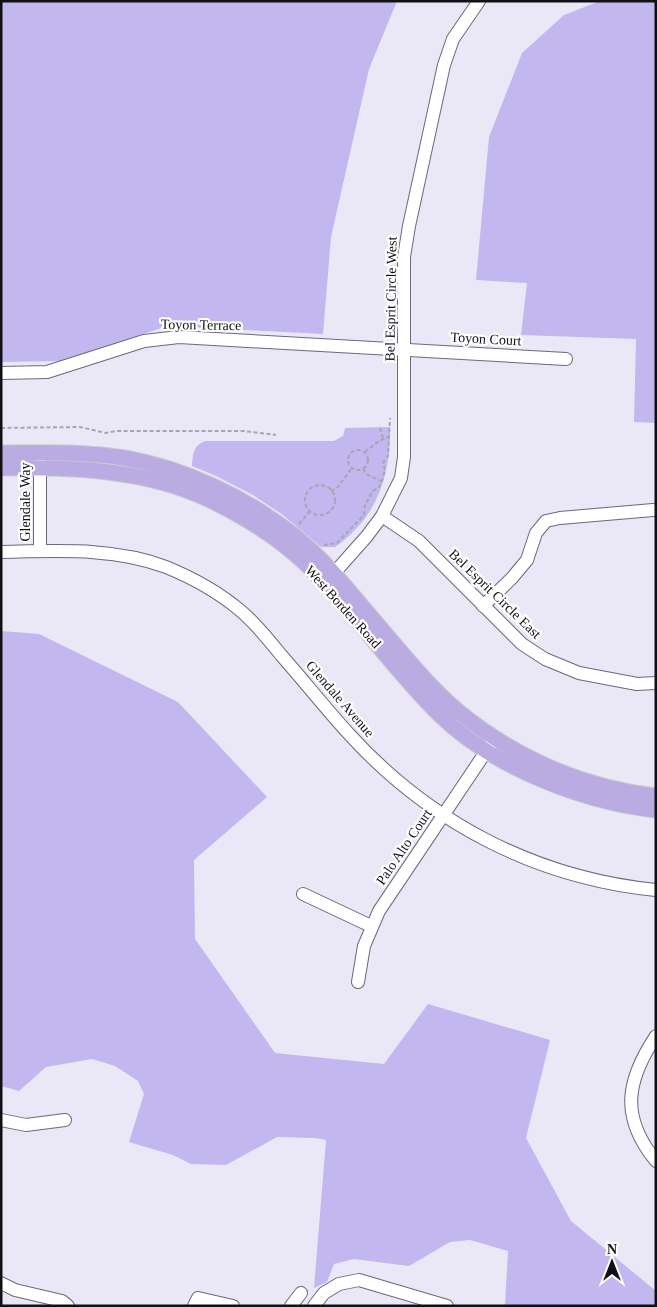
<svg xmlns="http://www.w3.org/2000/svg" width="657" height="1307" font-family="Georgia,serif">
  <rect width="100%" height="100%" fill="#eae8f7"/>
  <g fill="#c2b7ee">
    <path d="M 1,1 L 397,1 L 369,69 L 331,237 L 323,334 L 168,326 L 60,361 L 1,362 Z"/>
    <path d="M 600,1 L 656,1 L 656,423 L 634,422 L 636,339 L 521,335 L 527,283 L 476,280 L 489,137 L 522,53 L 564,15 Z"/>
    <path d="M 390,427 C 391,475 377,518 335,547 L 321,547 L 283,515 L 253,495 L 216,476 L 192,466 C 193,454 193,446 205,441 L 334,441 L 343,436 L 345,428 Z"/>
    <path d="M 1,631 L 39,634 L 178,702 L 267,797 L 194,860 L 195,939 L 275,1053 L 384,1064 L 428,1004 L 550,1040 L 526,1138 L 571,1221 L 656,1291 L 656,1306 L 505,1306 L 508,1251 L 470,1240 L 450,1242 L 409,1266 L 354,1259 L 334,1264 L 327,1282 L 314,1288 L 326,1140 L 315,1138 L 277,1137 L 226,1165 L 191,1164 L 173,1155 L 129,1142 L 144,1094 L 138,1081 L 115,1066 L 92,1059 L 46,1067 L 19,1091 L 1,1086 Z"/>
  </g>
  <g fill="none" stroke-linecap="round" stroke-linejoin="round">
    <defs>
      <g id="minor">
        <path d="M 1,373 L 47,372 L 144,341 L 179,337 L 566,359"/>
        <path d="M 382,516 L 419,541 L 522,644 L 545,659 L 579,673 L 637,684 L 656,683"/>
        <path d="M 40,551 L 40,459"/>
        <path d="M 1,552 C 56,551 114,547 166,567 C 193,578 220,593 242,612 C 257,625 269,640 281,655 C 304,681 326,709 349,734 C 430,823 536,878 656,890"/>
        <path d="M 328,580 L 367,536 L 382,516 L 401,478 L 404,457 L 404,257 L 409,226 L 444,65 L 453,39 L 479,1"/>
        <path d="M 483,606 L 512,578 L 527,560 L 536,533 L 546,521 L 560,518 L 653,510"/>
        <path d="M 303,894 L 371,926"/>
        <path d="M 358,982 L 364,946 L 379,911 L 491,744"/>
        <path d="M 656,1036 C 626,1081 620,1117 656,1161"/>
        <path d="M 1,1120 L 26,1125 L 65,1120"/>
        <path d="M 1,1283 L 15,1290 L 62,1301 L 68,1306"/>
        <path d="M 194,1306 L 198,1298 L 233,1306"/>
        <path d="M 291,1306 L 301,1293"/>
        <path d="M 314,1306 L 324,1293 L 339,1284 L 359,1280 L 447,1306"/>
      </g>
      <g id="major">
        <path d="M 1,453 C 42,453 84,451 125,458 C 186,469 247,498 296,537 C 327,562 351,594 377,624 C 403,654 429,687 459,712 C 515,758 584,788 656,796"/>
        <path d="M 1,468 C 71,467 146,469 210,500 C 243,516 279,538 306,564 C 354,611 392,668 440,715 C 493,767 583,802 656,810"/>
      </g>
    </defs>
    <use href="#minor" stroke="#6b6976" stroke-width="14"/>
    <use href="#major" stroke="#cbcacc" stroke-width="17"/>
    <g stroke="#a7a5b1" stroke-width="2" stroke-dasharray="4 2.5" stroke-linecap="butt">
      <path d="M 1,428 L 80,427 L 106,433 L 116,431 L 244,431 L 276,435"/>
      <path d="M 380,428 L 383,438"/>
      <circle cx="358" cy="460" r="10"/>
      <path d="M 365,452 L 379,441 L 388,437"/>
      <path d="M 363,469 L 368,475 L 381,481"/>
      <circle cx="320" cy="500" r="15"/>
      <path d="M 331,491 L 338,487 L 351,469"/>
      <path d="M 299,524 L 310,511"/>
      <path d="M 324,545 L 337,543 L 364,515 L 365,505 L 373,491 L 379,487 L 382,481 L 385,470 L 383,463 L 388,456 L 390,418"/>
    </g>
    <use href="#minor" stroke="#fff" stroke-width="12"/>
    <use href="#major" stroke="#baace2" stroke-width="15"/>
  </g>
  <g text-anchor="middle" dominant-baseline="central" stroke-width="4.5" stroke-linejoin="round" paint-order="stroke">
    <g font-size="14" fill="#111015" stroke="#fff">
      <text transform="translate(391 299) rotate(-89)">Bel Esprit Circle West</text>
      <text transform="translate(201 325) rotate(1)">Toyon Terrace</text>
      <text transform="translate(486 339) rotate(3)">Toyon Court</text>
      <text transform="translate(25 502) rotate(-90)">Glendale Way</text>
      <text transform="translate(495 594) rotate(44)">Bel Esprit Circle East</text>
      <text transform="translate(343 607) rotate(48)">West Borden Road</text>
      <text transform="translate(340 699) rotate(49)">Glendale Avenue</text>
      <text transform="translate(404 847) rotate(-56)">Palo Alto Court</text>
    </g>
  </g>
  <rect width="657" height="1307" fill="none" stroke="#111015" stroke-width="5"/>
  <g transform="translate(612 1262)" stroke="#ffffff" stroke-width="4" paint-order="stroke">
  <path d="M0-4L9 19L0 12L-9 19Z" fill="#111015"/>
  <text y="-8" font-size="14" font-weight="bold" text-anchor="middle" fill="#111015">N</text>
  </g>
</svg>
